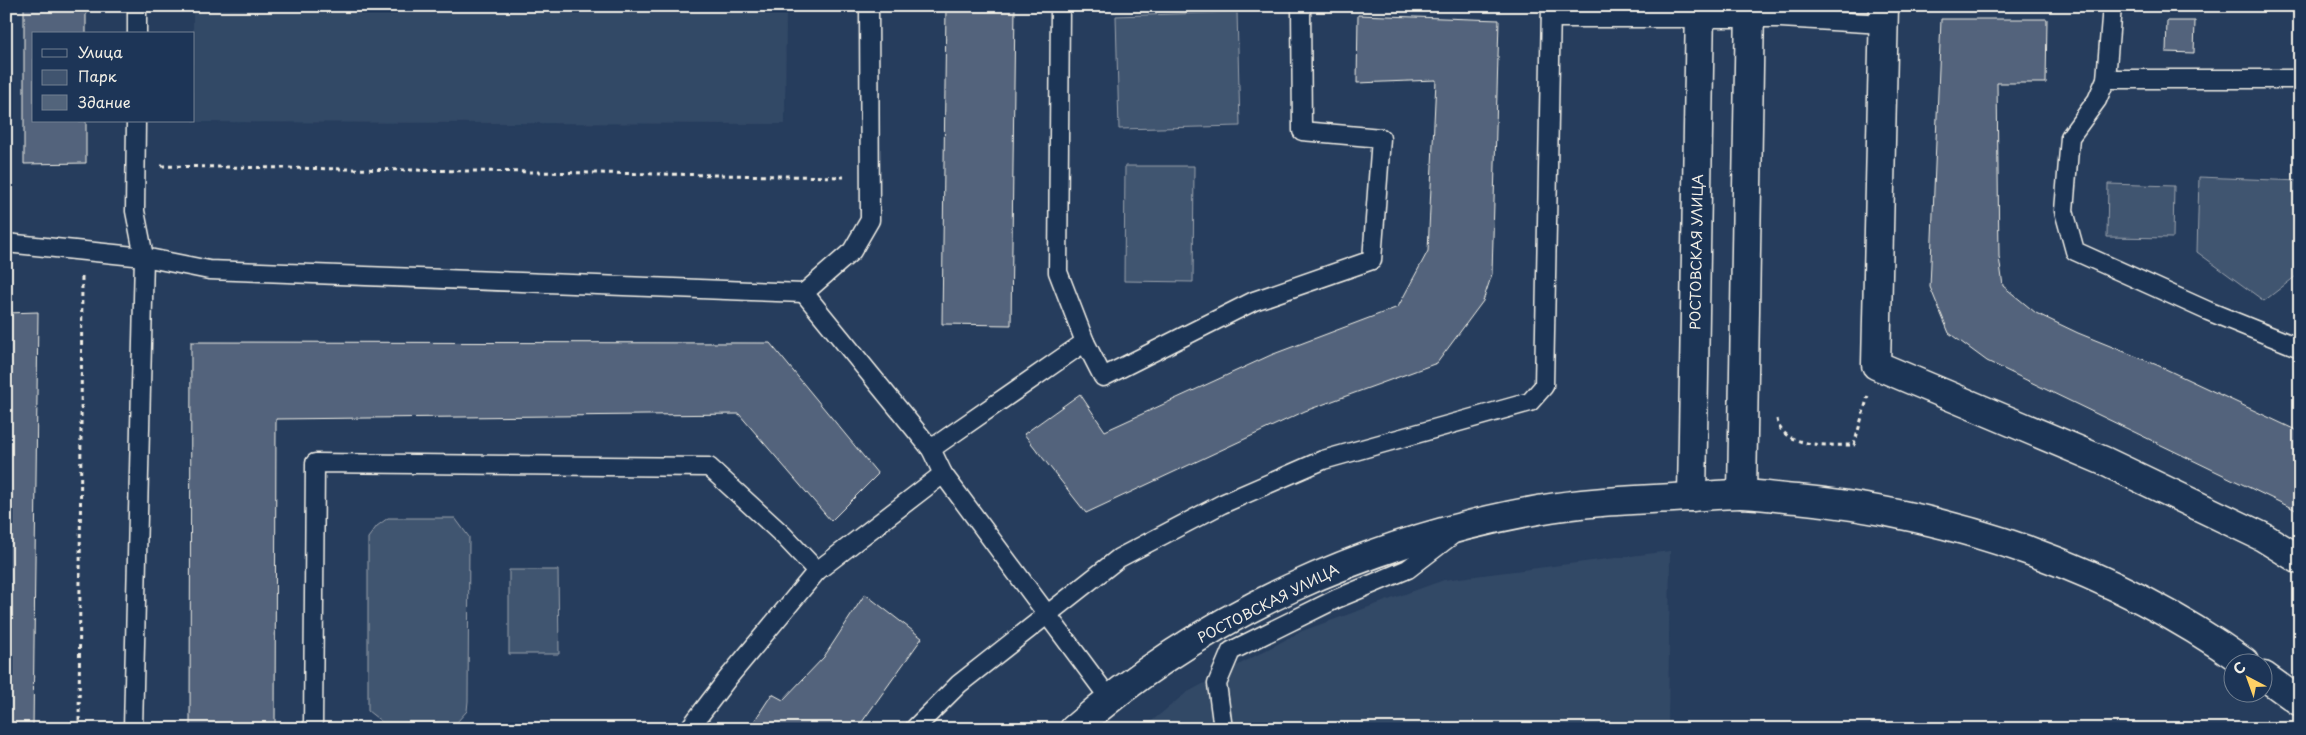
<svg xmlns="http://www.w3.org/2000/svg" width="2306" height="735" font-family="'Playpen Sans',sans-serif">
  <rect width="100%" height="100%" fill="#263d5d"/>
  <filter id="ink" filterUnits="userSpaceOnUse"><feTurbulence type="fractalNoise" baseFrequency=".02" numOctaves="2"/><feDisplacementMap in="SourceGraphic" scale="10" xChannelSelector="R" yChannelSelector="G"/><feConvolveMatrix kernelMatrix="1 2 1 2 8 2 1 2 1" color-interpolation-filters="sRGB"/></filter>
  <g filter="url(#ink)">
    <g fill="#334966">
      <path d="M 193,6 L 786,6 L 785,124 L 193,122 Z"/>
      <path d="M 1670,551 L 1668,729 L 1142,729 L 1186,693 L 1302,631 L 1444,580 Z"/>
    </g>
    <g fill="#40546f" stroke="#9aa2ac">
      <path d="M 1237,12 L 1240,126 L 1119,129 L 1116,16 Z"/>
      <path d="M 1125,166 L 1194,166 L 1193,282 L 1124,281 Z"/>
      <path d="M 2199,177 L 2300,181 L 2300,273 L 2264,301 L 2197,252 Z"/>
      <path d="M 2108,184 L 2174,186 L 2173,238 L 2107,237 Z"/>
      <path d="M 388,518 L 455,518 L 469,537 L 468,701 L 467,711 L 457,722 L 382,722 L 368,711 L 368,538 L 377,526 Z"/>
      <path d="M 509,570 L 558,570 L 559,654 L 509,654 Z"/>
    </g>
    <g fill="#52647b" stroke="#f4f1e8">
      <path d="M 24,6 L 86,6 L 86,34 L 34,34 L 34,121 L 86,121 L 86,163 L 24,164 Z"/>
      <path d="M 946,6 L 1015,6 L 1011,325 L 942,324 Z"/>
      <path d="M 1358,15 L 1499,20 L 1492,274 L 1483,301 L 1437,363 L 1305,411 L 1086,513 L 1024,434 L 1080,394 L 1105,431 L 1271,355 L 1398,307 L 1428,251 L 1436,80 L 1357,83 Z"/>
      <path d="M 1941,19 L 2047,19 L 2046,83 L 1997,83 L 1999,257 L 2003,286 L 2036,313 L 2078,333 L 2157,365 L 2300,432 L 2300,512 L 1987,361 L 1949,333 L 1930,287 Z"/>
      <path d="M 2167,21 L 2195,21 L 2194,53 L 2166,52 Z"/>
      <path d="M 38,312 L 33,729 L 6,729 L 6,313 Z"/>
      <path d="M 191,342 L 770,343 L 878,474 L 831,521 L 739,414 L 276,419 L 275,729 L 190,729 Z"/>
      <path d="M 865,594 L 922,638 L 857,729 L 749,729 L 772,694 L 783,700 L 824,657 Z"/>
    </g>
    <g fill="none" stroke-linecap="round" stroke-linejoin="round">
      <defs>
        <g id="service">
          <path d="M 1060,6 L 1058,272 L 1085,342"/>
          <path d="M 2112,6 L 2106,79 L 2097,100 L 2070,137 L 2064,211 L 2075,251 L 2208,311 L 2300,348"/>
          <path d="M 1551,18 L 1781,18 L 1883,24"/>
          <path d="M 137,34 L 137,6"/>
          <path d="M 2106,79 L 2300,79"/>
          <path d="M 6,243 L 144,257 L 209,270 L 804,293 L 852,251 L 870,220 L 869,6"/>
          <path d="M 804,293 L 931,449 L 943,474 L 1109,698"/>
          <path d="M 931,449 L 1085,342 L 1103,377 L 1254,301 L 1372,260 L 1381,138 L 1302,131 L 1301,6"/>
          <path d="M 133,729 L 144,257 L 135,211 L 136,121"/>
          <path d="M 313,729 L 315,463 L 709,467 L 783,535 L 817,571"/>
          <path d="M 689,729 L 728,678 L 817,571 L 943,474"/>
          <path d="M 914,729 L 959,684 L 1119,558 L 1222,504 L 1323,460 L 1530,402 L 1544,386 L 1551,6"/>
          <path d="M 1223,729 L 1217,684 L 1231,651 L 1336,599 L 1408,569 L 1451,536"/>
        </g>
        <g id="minor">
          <path d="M 1884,6 L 1876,365 L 2104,461 L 2263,537 L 2300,560"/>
          <path d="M 1742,494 L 1750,6"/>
          <path d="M 1692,497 L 1700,6"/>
          <path d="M 2264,676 L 2300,702"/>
          <path d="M 1074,729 C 1204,614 1368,541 1538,510 C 1588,501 1639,500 1690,497 C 1706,496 1723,494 1740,494 C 1759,494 1778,498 1797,499 C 1955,514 2115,570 2244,662"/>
        </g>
      </defs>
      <use href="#service" stroke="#f4f1e8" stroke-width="21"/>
      <use href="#minor" stroke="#f4f1e8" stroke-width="31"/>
      <g stroke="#f4f1e8" stroke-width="3" stroke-dasharray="4 4" stroke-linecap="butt">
        <path d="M 161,166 L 844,177"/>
        <path d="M 1777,419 C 1781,449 1832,445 1854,445 L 1868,396"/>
        <path d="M 79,729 L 82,277"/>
      </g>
      <use href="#service" stroke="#1d3557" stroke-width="18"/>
      <use href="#minor" stroke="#1d3557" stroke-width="28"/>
    </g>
  </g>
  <g text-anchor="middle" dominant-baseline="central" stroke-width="4.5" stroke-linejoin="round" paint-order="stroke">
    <g font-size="14" fill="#f4f1e8" stroke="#1d3557">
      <text transform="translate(1696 252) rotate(-89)">РОСТОВСКАЯ УЛИЦА</text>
      <text transform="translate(1268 603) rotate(-27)">РОСТОВСКАЯ УЛИЦА</text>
    </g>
  </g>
  <rect width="2306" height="735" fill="none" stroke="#1d3557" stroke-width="25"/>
  <rect x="12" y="12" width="2281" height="710" fill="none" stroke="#f4f1e8" stroke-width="2" filter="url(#ink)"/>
  <rect x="32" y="32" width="162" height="90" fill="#1d3557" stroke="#738091"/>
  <rect x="42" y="49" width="25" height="8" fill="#1d3557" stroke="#738091"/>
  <text x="78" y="58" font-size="15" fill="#f4f1e8">Улица</text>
  <rect x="42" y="70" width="25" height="15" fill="#40546f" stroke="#738091"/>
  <text x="78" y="82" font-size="15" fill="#f4f1e8">Парк</text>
  <rect x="42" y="95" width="25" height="15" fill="#52647b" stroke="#738091"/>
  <text x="78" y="108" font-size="15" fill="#f4f1e8">Здание</text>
  <g transform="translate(2248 678) rotate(319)"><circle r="24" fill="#1d3557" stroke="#738091"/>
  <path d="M0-4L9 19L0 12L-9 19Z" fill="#ffd166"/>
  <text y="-8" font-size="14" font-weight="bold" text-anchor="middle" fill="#f4f1e8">С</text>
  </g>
</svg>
